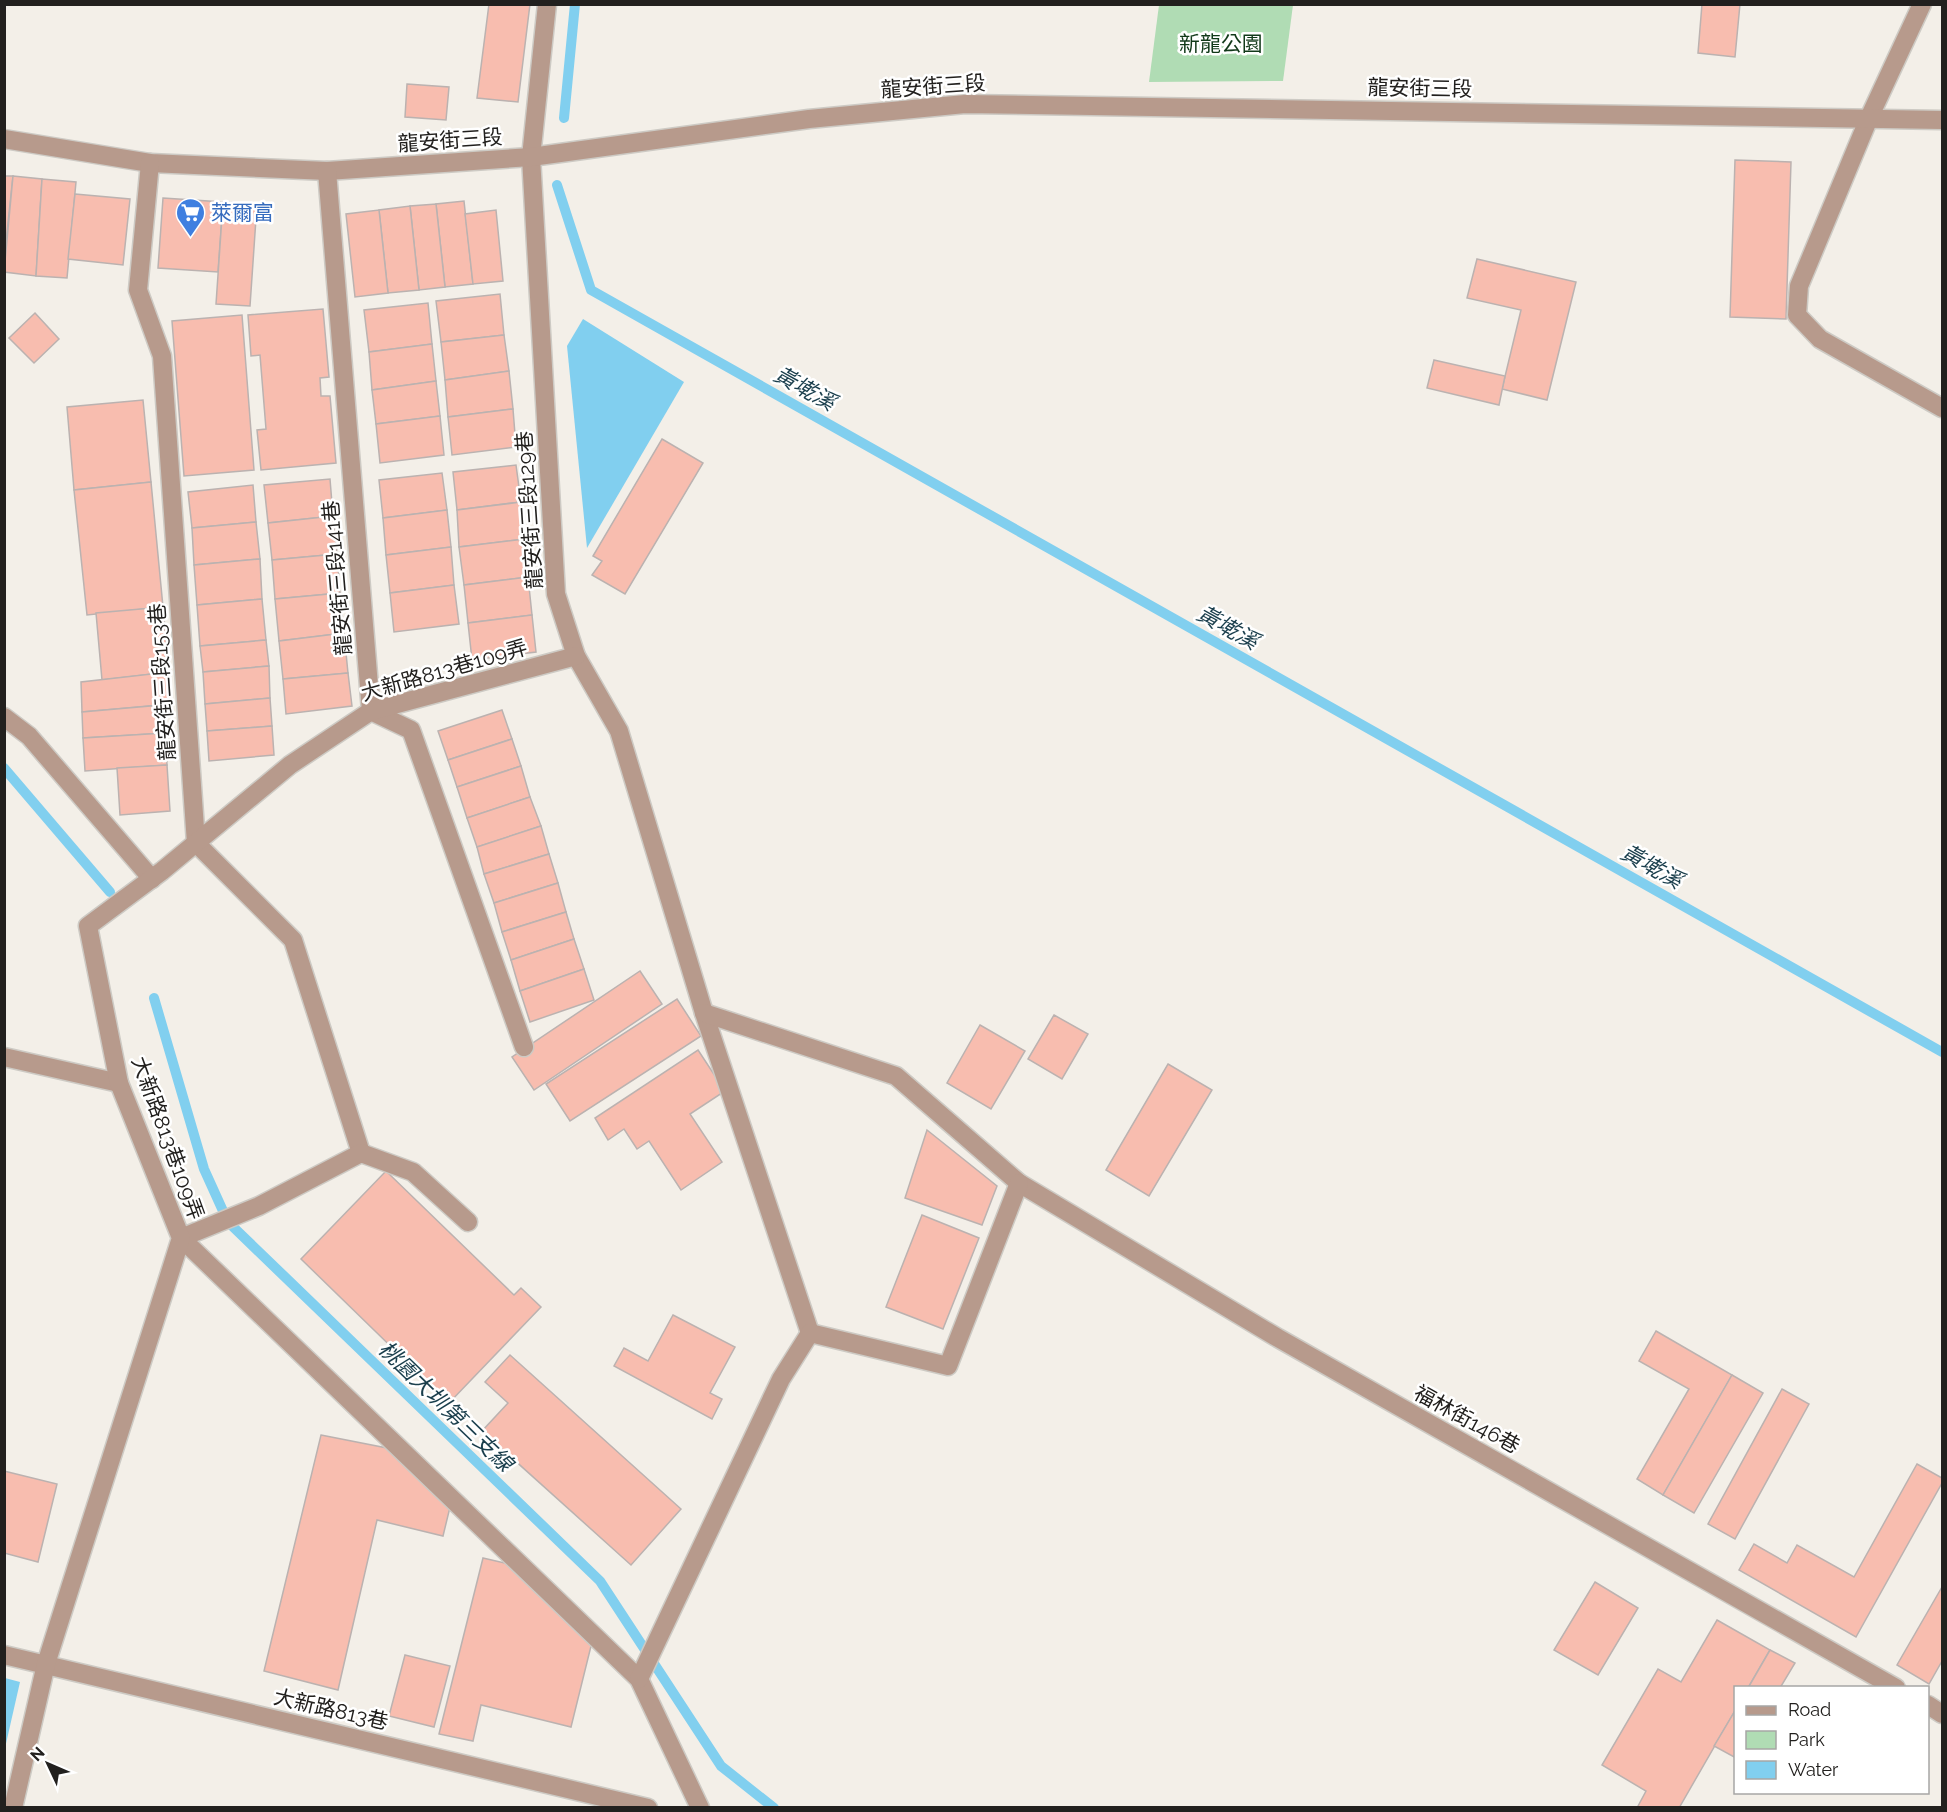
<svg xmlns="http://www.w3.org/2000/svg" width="1947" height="1812" font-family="Raleway,'Noto Sans TC',sans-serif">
  <rect width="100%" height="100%" fill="#f3efe8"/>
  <path fill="#b0dcb4" d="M 1159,5 L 1293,5 L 1283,81 L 1149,82 Z"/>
  <g fill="#81cfef">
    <path d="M 583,319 L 684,382 L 587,548 L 567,346 Z"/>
    <path d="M 5,1678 L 20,1682 L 5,1748 L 4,1678 Z"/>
  </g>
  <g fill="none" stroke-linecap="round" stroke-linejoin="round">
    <g stroke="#81cfef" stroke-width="10">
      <path d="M 564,118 L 575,4"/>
      <path d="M 557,185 L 591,290 L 1942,1052"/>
      <path d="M 4,768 L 110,892"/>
      <path d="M 154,998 L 204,1169 L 228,1222 L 600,1581 L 721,1766 L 774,1808"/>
    </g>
  </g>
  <g fill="#f8bdaf" stroke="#bbb2b0" stroke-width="1.5">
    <path d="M 489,4 L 530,4 L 518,102 L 477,98 Z"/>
    <path d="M 1702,4 L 1740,4 L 1735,57 L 1698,53 Z"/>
    <path d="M 407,84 L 449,87 L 446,120 L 405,117 Z"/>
    <path d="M 1735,160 L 1791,162 L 1786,319 L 1730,317 Z"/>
    <path d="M 4,176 L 13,176 L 4,260 Z"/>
    <path d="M 13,176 L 42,179 L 36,276 L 4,272 Z"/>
    <path d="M 42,179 L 76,182 L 67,278 L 36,276 Z"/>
    <path d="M 75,194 L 130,199 L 123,265 L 68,259 Z"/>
    <path d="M 163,198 L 223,202 L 218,272 L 158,268 Z"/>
    <path d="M 464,201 L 473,284 L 445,287 L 436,204 Z"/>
    <path d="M 223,202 L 257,204 L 250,306 L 216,304 Z"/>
    <path d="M 436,204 L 445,287 L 419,290 L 410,206 Z"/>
    <path d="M 410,206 L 419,290 L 388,293 L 379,210 Z"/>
    <path d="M 379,210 L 388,293 L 355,297 L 346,214 Z"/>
    <path d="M 496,210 L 503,281 L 473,284 L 465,214 Z"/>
    <path d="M 1477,259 L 1576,282 L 1547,400 L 1502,389 L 1521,310 L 1467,298 Z"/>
    <path d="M 500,294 L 504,335 L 441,342 L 436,301 Z"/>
    <path d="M 428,303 L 432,344 L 369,352 L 364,310 Z"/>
    <path d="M 323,309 L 329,377 L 320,378 L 321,396 L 330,396 L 336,463 L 261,470 L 257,430 L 266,429 L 260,355 L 251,356 L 248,315 Z"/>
    <path d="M 35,313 L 59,339 L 34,363 L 9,338 Z"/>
    <path d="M 242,315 L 254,470 L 184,476 L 172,321 Z"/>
    <path d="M 504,335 L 509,371 L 445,380 L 441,342 Z"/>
    <path d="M 432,344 L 436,381 L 372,390 L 369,352 Z"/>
    <path d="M 1434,360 L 1505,376 L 1499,405 L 1427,388 Z"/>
    <path d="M 509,371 L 513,409 L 448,417 L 445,380 Z"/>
    <path d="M 436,381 L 440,416 L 376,424 L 372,390 Z"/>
    <path d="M 143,400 L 151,482 L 74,490 L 67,407 Z"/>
    <path d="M 513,409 L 516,447 L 452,455 L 448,417 Z"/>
    <path d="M 440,416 L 444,455 L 380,463 L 376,424 Z"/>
    <path d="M 662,439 L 703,463 L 625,594 L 592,575 L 602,561 L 593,556 Z"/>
    <path d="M 516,465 L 521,502 L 457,510 L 453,472 Z"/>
    <path d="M 442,473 L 447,510 L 383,518 L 379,480 Z"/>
    <path d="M 330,479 L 333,516 L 268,523 L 264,485 Z"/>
    <path d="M 151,482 L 163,607 L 87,615 L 74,490 Z"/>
    <path d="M 253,485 L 256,522 L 192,528 L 188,492 Z"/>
    <path d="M 521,502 L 525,539 L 459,547 L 457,510 Z"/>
    <path d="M 447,510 L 451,547 L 386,555 L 383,518 Z"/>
    <path d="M 333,516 L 337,554 L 272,560 L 268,523 Z"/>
    <path d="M 256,522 L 260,559 L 194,565 L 192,528 Z"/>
    <path d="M 525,539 L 528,577 L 464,585 L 459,547 Z"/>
    <path d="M 451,547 L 454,585 L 390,593 L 386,555 Z"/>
    <path d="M 337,554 L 340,593 L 275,599 L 272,560 Z"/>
    <path d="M 260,559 L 262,599 L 197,605 L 194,565 Z"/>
    <path d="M 528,577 L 532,615 L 468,623 L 464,585 Z"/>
    <path d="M 454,585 L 459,624 L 394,632 L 390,593 Z"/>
    <path d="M 340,593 L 344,633 L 279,641 L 275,599 Z"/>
    <path d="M 262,599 L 266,640 L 200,646 L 197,605 Z"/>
    <path d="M 163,607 L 169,672 L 102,680 L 96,613 Z"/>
    <path d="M 532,615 L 536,652 L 472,660 L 468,623 Z"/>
    <path d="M 344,633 L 348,673 L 283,679 L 279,641 Z"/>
    <path d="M 266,640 L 269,666 L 203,672 L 200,646 Z"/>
    <path d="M 269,666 L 270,698 L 205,704 L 203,672 Z"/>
    <path d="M 169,672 L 171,704 L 82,712 L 81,682 Z"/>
    <path d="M 348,673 L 352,706 L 286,714 L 283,679 Z"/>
    <path d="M 270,698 L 272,726 L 207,731 L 205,704 Z"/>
    <path d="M 162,705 L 165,733 L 83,738 L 82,712 Z"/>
    <path d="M 502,710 L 512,739 L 448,760 L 438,731 Z"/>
    <path d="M 272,726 L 274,755 L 209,761 L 207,731 Z"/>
    <path d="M 165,733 L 167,765 L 85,771 L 83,738 Z"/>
    <path d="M 512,739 L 521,766 L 457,787 L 448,760 Z"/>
    <path d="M 167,765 L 170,811 L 120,815 L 117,768 Z"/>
    <path d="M 521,766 L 530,797 L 467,818 L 457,787 Z"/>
    <path d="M 530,797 L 541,826 L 477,847 L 467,818 Z"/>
    <path d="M 541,826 L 549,854 L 484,874 L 477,847 Z"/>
    <path d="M 549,854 L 558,883 L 494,903 L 484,874 Z"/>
    <path d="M 558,883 L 566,912 L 502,932 L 494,903 Z"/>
    <path d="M 566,912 L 574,939 L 511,960 L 502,932 Z"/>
    <path d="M 574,939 L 584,969 L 520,991 L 511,960 Z"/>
    <path d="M 584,969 L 594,1000 L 530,1022 L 520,991 Z"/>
    <path d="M 640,971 L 662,1004 L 534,1090 L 512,1057 Z"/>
    <path d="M 677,999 L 701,1036 L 570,1121 L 546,1084 Z"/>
    <path d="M 1054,1015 L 1088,1034 L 1062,1079 L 1028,1059 Z"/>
    <path d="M 980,1025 L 1025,1051 L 991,1109 L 947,1083 Z"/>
    <path d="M 698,1050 L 725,1091 L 690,1114 L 722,1162 L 681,1190 L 649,1141 L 637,1149 L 624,1129 L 608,1140 L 595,1118 Z"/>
    <path d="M 1168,1064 L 1212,1090 L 1149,1196 L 1106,1170 Z"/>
    <path d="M 927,1130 L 997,1186 L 982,1225 L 905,1198 Z"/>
    <path d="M 386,1171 L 514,1295 L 521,1288 L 541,1307 L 449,1403 L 301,1259 Z"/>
    <path d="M 922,1215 L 979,1238 L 943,1329 L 886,1307 Z"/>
    <path d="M 673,1315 L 735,1347 L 710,1393 L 722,1399 L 712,1419 L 614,1366 L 624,1348 L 648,1361 Z"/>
    <path d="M 1656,1331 L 1732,1375 L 1663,1495 L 1637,1479 L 1689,1389 L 1639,1361 Z"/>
    <path d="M 510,1355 L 681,1509 L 631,1565 L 482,1431 L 508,1403 L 485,1382 Z"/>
    <path d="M 1732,1375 L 1763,1393 L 1694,1513 L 1663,1495 Z"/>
    <path d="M 1782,1389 L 1809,1404 L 1735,1539 L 1708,1524 Z"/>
    <path d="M 321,1435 L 392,1449 L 451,1503 L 443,1536 L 377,1520 L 338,1690 L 264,1671 Z"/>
    <path d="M 1917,1464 L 1942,1478 L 1942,1483 L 1856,1637 L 1739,1570 L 1754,1544 L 1787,1563 L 1797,1545 L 1854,1577 Z"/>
    <path d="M 4,1471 L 57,1484 L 38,1562 L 4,1553 Z"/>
    <path d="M 483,1558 L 518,1566 L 593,1638 L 571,1727 L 481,1705 L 473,1741 L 439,1734 Z"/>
    <path d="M 1595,1582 L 1638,1608 L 1598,1675 L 1554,1650 Z"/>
    <path d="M 1942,1587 L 1942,1661 L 1929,1684 L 1897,1665 Z"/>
    <path d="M 1717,1620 L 1770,1650 L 1748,1688 L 1736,1688 L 1736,1709 L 1679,1808 L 1637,1808 L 1646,1791 L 1602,1765 L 1658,1669 L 1681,1682 Z"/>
    <path d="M 1770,1650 L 1795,1663 L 1780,1688 L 1748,1688 Z"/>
    <path d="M 405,1655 L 450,1666 L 434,1727 L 389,1716 Z"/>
    <path d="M 1736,1709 L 1736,1758 L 1714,1746 Z"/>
  </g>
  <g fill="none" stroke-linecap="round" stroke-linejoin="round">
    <defs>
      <g id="minor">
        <path d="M 547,4 L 531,157 L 556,594 L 576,656 L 619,731 L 704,1013 L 810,1333"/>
        <path d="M 1922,4 L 1869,118 L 1799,286 L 1797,315 L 1820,339 L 1942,408"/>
        <path d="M 4,139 L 150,163 L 327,171 L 531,157 L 809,119 L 965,104 L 1942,120"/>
        <path d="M 150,163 L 138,290 L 162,356 L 196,843 L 293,940 L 361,1153"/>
        <path d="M 327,171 L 371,711 L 411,730 L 524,1047"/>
        <path d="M 4,717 L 29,736 L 152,879"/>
        <path d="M 704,1013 L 896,1076 L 1019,1183 L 1278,1338 L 1896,1688"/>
        <path d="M 4,1057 L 119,1083"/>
        <path d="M 468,1222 L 413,1172 L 361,1153 L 259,1206 L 181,1238 L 639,1679 L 700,1808"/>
        <path d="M 4,1655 L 648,1808"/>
        <path d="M 639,1679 L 781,1379 L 810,1333 L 948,1366 L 1019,1183"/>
        <path d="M 1928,1705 L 1942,1714"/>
        <path d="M 13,1808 L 46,1664 L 181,1238 L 119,1083 L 88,926 L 162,871 L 290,765 L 371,711 L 576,656"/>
      </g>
    </defs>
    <use href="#minor" stroke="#cdcac4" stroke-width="21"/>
    <use href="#minor" stroke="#b79a8c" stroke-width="18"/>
  </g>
  <defs>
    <symbol id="supermarket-pin" viewBox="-11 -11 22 30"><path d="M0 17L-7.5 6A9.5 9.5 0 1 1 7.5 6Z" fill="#3f7fe0" stroke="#fff"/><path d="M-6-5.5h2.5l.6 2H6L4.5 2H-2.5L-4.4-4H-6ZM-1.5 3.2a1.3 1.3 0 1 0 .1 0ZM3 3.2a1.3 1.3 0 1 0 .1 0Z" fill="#fff"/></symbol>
  </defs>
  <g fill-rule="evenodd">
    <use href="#supermarket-pin" x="174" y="196" width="33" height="45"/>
  </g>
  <g text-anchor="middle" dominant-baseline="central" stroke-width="5" stroke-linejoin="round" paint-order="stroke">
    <g font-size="21" fill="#113919" stroke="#fff">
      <text x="1221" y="43">新龍公園</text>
    </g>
    <g font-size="21" fill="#22201e" stroke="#fff">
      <text transform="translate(933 86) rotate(-4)">龍安街三段</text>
      <text transform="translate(1420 88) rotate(1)">龍安街三段</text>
      <text transform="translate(450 140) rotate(-4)">龍安街三段</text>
      <text transform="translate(529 510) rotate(-94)">龍安街三段129巷</text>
      <text transform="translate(337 578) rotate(-95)">龍安街三段141巷</text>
      <text transform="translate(444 670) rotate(-16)">大新路813巷109弄</text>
      <text transform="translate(162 682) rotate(-94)">龍安街三段153巷</text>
      <text transform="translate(168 1138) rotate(70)">大新路813巷109弄</text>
      <text transform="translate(1467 1419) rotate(29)">福林街146巷</text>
      <text transform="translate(331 1709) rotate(13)">大新路813巷</text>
    </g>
    <g font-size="21" fill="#366cbe" stroke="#fff" text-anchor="start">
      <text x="211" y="212">萊爾富</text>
    </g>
    <g font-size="22" font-style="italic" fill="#1a3e4c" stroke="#fff">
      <text transform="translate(805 388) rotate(29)">黃墘溪</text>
      <text transform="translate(1228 627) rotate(29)">黃墘溪</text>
      <text transform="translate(1652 866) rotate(29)">黃墘溪</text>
      <text transform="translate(446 1406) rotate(44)">桃園大圳第三支線</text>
    </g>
  </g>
  <rect width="1947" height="1812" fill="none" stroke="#22201e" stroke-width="12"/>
  <rect x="1734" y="1686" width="195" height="108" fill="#ffffff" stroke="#a7a6a5" stroke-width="1.5"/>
  <rect x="1746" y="1706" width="30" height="9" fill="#b79a8c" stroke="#a7a6a5" stroke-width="1.5"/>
  <text x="1788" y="1716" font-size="18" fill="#22201e">Road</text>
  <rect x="1746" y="1731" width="30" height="18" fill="#b0dcb4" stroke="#a7a6a5" stroke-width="1.5"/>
  <text x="1788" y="1746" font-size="18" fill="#22201e">Park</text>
  <rect x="1746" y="1761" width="30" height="18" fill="#81cfef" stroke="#a7a6a5" stroke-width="1.5"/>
  <text x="1788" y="1776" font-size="18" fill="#22201e">Water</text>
  <g transform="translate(48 1764) rotate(314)" stroke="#ffffff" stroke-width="4.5" paint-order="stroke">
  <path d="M0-4.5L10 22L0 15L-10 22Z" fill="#22201e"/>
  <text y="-9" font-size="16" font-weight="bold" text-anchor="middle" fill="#22201e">N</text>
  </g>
</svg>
